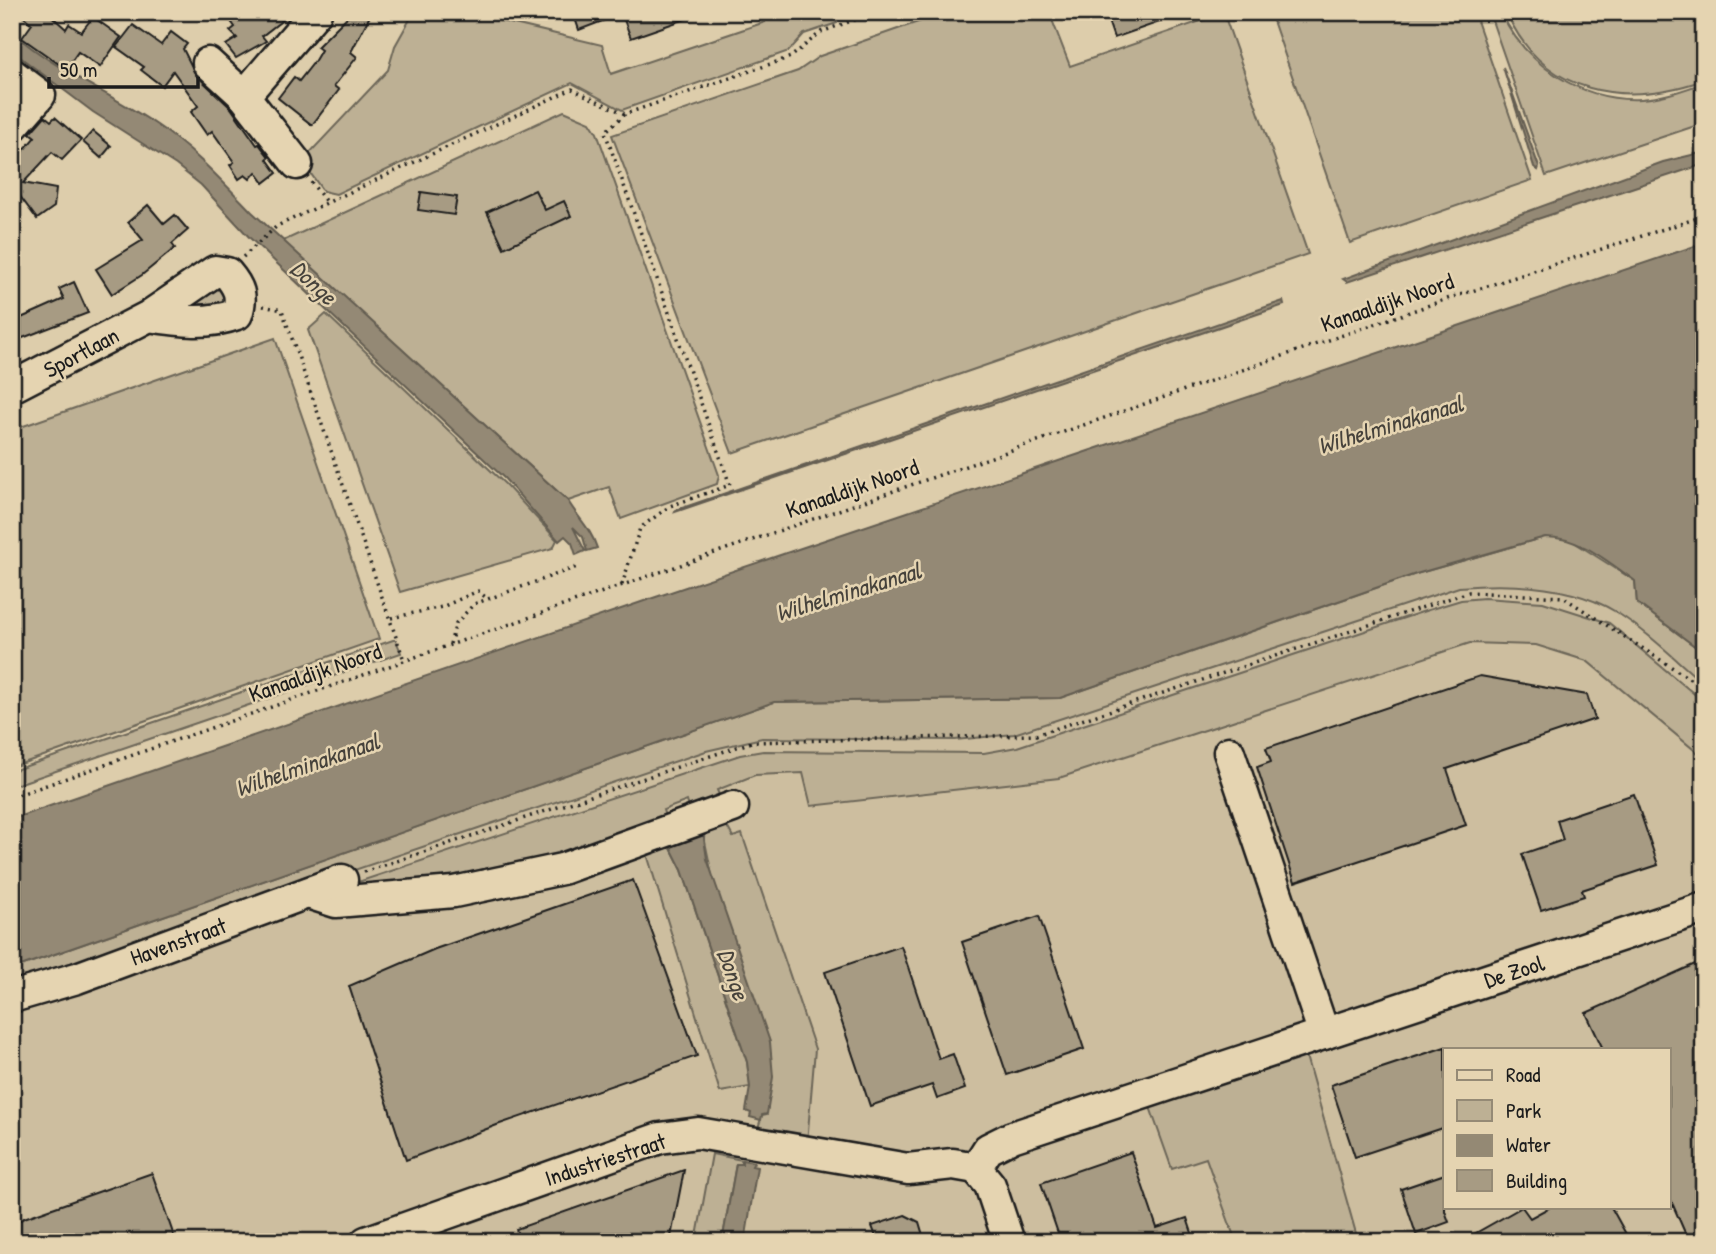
<svg xmlns="http://www.w3.org/2000/svg" width="1716" height="1254" font-family="'Patrick Hand',sans-serif">
  <rect width="100%" height="100%" fill="#ddcdab"/>
  <filter id="ink" filterUnits="userSpaceOnUse"><feTurbulence type="fractalNoise" baseFrequency=".0143" numOctaves="2"/><feDisplacementMap in="SourceGraphic" scale="14" xChannelSelector="R" yChannelSelector="G"/><feConvolveMatrix kernelMatrix="1 2 1 2 8 2 1 2 1" color-interpolation-filters="sRGB"/></filter>
  <g filter="url(#ink)">
    <path fill="#cdbe9f" fill-rule="evenodd" d="M 1514,565 L 1648,621 L 1704,668 L 1704,1242 L 12,1242 L 12,975 L 756,721 ZM 1445,1049 L 1669,1049 L 1669,1207 L 1445,1207 Z"/>
    <g fill="#bdb094" stroke="#6c6658" stroke-width="2">
      <path d="M 414,12 L 464,12 L 602,45 L 611,74 L 765,22 L 762,12 L 834,12 L 837,23 L 804,34 L 789,51 L 622,110 L 572,83 L 336,194 L 323,191 L 302,161 L 388,70 L 395,46 Z"/>
      <path d="M 947,12 L 1049,12 L 1070,66 L 1218,15 L 1226,20 L 1308,254 L 732,453 L 612,135 L 798,71 L 820,56 Z"/>
      <path d="M 1270,12 L 1474,12 L 1532,180 L 1350,243 Z"/>
      <path d="M 1489,12 L 1501,12 C 1525,65 1582,102 1641,99 C 1662,98 1683,90 1704,83 L 1704,123 L 1546,176 Z"/>
      <path d="M 1506,12 L 1704,12 L 1704,80 C 1625,107 1544,97 1506,12 Z"/>
      <path d="M 564,111 L 590,122 L 597,133 L 719,475 L 717,484 L 621,519 L 609,487 L 568,501 L 283,241 Z"/>
      <path d="M 220,282 L 233,305 L 167,313 Z"/>
      <path d="M 326,314 L 505,484 L 557,540 L 553,548 L 400,592 L 308,330 Z"/>
      <path d="M 275,338 L 379,639 L 12,767 L 12,430 Z"/>
      <path d="M 1545,537 L 1566,537 L 1635,581 L 1637,603 L 1704,653 L 1704,684 C 1676,660 1648,632 1616,612 C 1572,585 1509,583 1459,587 L 1014,734 L 955,740 L 762,738 L 706,751 L 12,986 L 12,969 L 774,702 L 1060,698 L 1416,574 Z"/>
      <path d="M 1484,598 L 1543,602 L 1609,623 L 1704,702 L 1704,758 L 1587,661 L 1536,645 L 1470,643 L 1059,778 L 811,806 L 803,773 L 755,775 L 717,790 L 722,802 L 691,814 L 687,801 L 663,810 L 667,823 L 542,866 L 352,892 L 355,883 L 740,755 L 763,751 L 984,753 L 1017,747 L 1428,610 L 1461,600 Z"/>
      <path d="M 393,640 L 396,640 L 401,653 L 12,786 L 12,771 Z"/>
      <path d="M 725,823 L 733,837 L 742,834 L 815,1049 L 807,1143 L 756,1135 L 762,1115 L 703,832 Z"/>
      <path d="M 669,844 L 682,870 L 747,1062 L 750,1087 L 720,1092 L 646,851 Z"/>
      <path d="M 1306,1056 L 1357,1237 L 1344,1242 L 1236,1242 L 1206,1158 L 1172,1169 L 1150,1107 Z"/>
      <path d="M 712,1154 L 742,1160 L 742,1164 L 736,1164 L 722,1242 L 696,1242 Z"/>
    </g>
    <g fill="#948974" stroke="#645d51" stroke-width="2">
      <path d="M 12,32 C 55,70 110,93 157,125 C 193,149 222,181 252,212 L 568,501 C 578,518 591,529 597,548 L 587,551 L 583,537 L 573,527 L 585,551 L 576,555 L 572,543 L 565,536 L 559,541 L 505,479 L 250,238 L 201,185 L 176,165 L 93,112 L 12,51 Z"/>
      <path d="M 1503,67 L 1539,167 L 1538,170 L 1534,167 Z"/>
      <path d="M 1704,152 L 1704,164 L 1347,282 L 1343,279 L 1663,162 Z"/>
      <path d="M 1704,243 L 1704,653 L 1637,603 L 1635,581 C 1607,561 1580,537 1545,537 L 1416,574 L 1060,698 L 774,702 L 12,969 L 12,819 L 650,599 Z"/>
      <path d="M 1283,301 L 1284,305 L 675,512 L 676,510 Z"/>
      <path d="M 703,832 L 707,859 L 770,1042 L 773,1077 L 767,1114 L 762,1115 L 761,1120 L 750,1117 L 751,1113 L 746,1111 L 750,1087 L 747,1062 L 682,870 L 669,844 Z"/>
      <path d="M 742,1160 L 754,1162 L 752,1166 L 757,1167 L 745,1242 L 722,1242 L 736,1164 L 742,1164 Z"/>
    </g>
    <g fill="#a79b83" stroke="#1c1c1c" stroke-width="2">
      <path d="M 18,12 L 47,12 L 66,29 L 69,24 L 81,32 L 93,17 L 121,37 L 100,67 L 78,52 L 66,69 L 22,38 L 32,24 Z"/>
      <path d="M 242,12 L 293,12 L 262,36 L 266,41 L 236,58 L 226,45 L 237,38 L 230,31 L 235,27 L 230,20 Z"/>
      <path d="M 352,12 L 372,12 L 351,52 L 357,57 L 334,86 L 339,90 L 312,125 L 278,98 L 294,77 L 299,81 L 314,62 L 321,50 L 317,47 Z"/>
      <path d="M 573,12 L 621,12 L 621,14 L 579,30 Z"/>
      <path d="M 621,12 L 700,12 L 700,14 L 631,38 Z"/>
      <path d="M 1105,12 L 1179,12 L 1180,15 L 1114,38 Z"/>
      <path d="M 133,25 L 161,45 L 171,32 L 187,44 L 183,49 L 196,75 L 231,108 L 257,145 L 259,144 L 269,157 L 267,159 L 277,173 L 264,183 L 256,172 L 250,179 L 245,175 L 239,179 L 230,165 L 234,162 L 212,131 L 207,135 L 191,112 L 198,106 L 173,71 L 162,86 L 141,70 L 144,67 L 116,47 Z"/>
      <path d="M 45,116 L 51,121 L 55,117 L 81,140 L 62,160 L 52,152 L 23,183 L 56,189 L 54,207 L 37,219 L 16,191 L 12,195 L 12,164 L 35,137 L 30,133 Z"/>
      <path d="M 93,131 L 111,146 L 101,158 L 83,142 Z"/>
      <path d="M 535,190 L 545,210 L 564,201 L 571,216 L 504,248 L 487,212 Z"/>
      <path d="M 421,192 L 457,197 L 454,215 L 418,210 Z"/>
      <path d="M 148,205 L 164,224 L 175,215 L 188,230 L 172,244 L 175,248 L 142,275 L 112,294 L 96,269 L 143,240 L 128,222 Z"/>
      <path d="M 74,282 L 88,313 L 12,342 L 12,322 L 64,299 L 59,289 Z"/>
      <path d="M 1480,676 L 1587,695 L 1595,719 L 1447,769 L 1466,825 L 1295,882 L 1257,767 L 1271,762 L 1266,748 Z"/>
      <path d="M 1634,794 L 1658,865 L 1582,890 L 1584,896 L 1541,910 L 1522,854 L 1563,840 L 1557,820 Z"/>
      <path d="M 633,880 L 697,1056 L 497,1125 L 406,1160 L 349,986 L 435,949 Z"/>
      <path d="M 1039,916 L 1084,1049 L 1007,1075 L 962,942 Z"/>
      <path d="M 901,946 L 939,1059 L 953,1054 L 965,1089 L 937,1099 L 932,1085 L 870,1106 L 825,972 Z"/>
      <path d="M 1704,960 L 1704,1242 L 1689,1242 L 1669,1196 L 1669,1049 L 1603,1049 L 1586,1013 Z"/>
      <path d="M 1445,1047 L 1445,1127 L 1355,1157 L 1331,1085 Z"/>
      <path d="M 1131,1152 L 1157,1228 L 1187,1218 L 1195,1242 L 1061,1242 L 1041,1183 Z"/>
      <path d="M 684,1170 L 670,1242 L 520,1242 L 516,1229 Z"/>
      <path d="M 152,1173 L 176,1242 L 12,1242 L 12,1225 L 24,1218 Z"/>
      <path d="M 1445,1174 L 1445,1211 L 1449,1222 L 1416,1234 L 1401,1189 Z"/>
      <path d="M 1522,1207 L 1530,1218 L 1550,1207 L 1611,1207 L 1626,1234 L 1611,1242 L 1460,1242 Z"/>
      <path d="M 905,1215 L 919,1222 L 925,1242 L 878,1242 L 872,1226 Z"/>
    </g>
    <g fill="none" stroke-linecap="round" stroke-linejoin="round">
      <defs>
        <g id="minor">
          <path d="M 208,63 L 244,96 L 297,164"/>
          <path d="M 12,74 L 40,95 L 12,127"/>
          <path d="M 244,96 L 316,12"/>
          <path d="M 12,387 L 149,316 L 215,271 L 227,273 C 239,287 243,296 237,314 C 207,325 180,321 149,316"/>
          <path d="M 1229,752 L 1324,1034"/>
          <path d="M 308,893 L 336,902 L 454,892 L 562,869 L 733,807"/>
          <path d="M 12,997 L 77,978 L 342,880"/>
          <path d="M 976,1168 L 988,1149 L 1012,1137 L 1704,908"/>
          <path d="M 976,1168 L 990,1185 L 1009,1242"/>
          <path d="M 366,1242 L 660,1138 L 698,1133 L 908,1169 L 953,1164 L 976,1168"/>
        </g>
      </defs>
      <use href="#minor" stroke="#1c1c1c" stroke-width="35"/>
      <g stroke="#1c1c1c" stroke-width="3.5" stroke-dasharray="2 5" stroke-linecap="butt">
        <path d="M 311,182 L 326,202"/>
        <path d="M 243,257 L 277,226 L 572,89 L 625,114 L 791,57 L 821,32 L 876,12"/>
        <path d="M 263,306 L 282,310 L 404,660"/>
        <path d="M 622,585 L 640,528 L 670,506 L 730,485 L 605,132 L 625,114"/>
        <path d="M 391,618 L 442,607 L 478,591 L 488,599"/>
        <path d="M 450,644 L 456,623 L 474,604 L 577,567"/>
        <path d="M 12,797 L 1444,300 L 1704,216"/>
        <path d="M 364,872 L 752,742 L 1036,735 L 1469,592 L 1563,597 L 1704,688"/>
      </g>
      <use href="#minor" stroke="#e5d4b1" stroke-width="30"/>
    </g>
  </g>
  <g text-anchor="middle" dominant-baseline="central" stroke-width="5" stroke-linejoin="round" paint-order="stroke">
    <g font-size="23" fill="#1c1c1c" stroke="#e5d4b1">
      <text transform="translate(1387 302) rotate(-19)">Kanaaldijk Noord</text>
      <text transform="translate(81 352) rotate(-28)">Sportlaan</text>
      <text transform="translate(852 488) rotate(-19)">Kanaaldijk Noord</text>
      <text transform="translate(315 672) rotate(-19)">Kanaaldijk Noord</text>
      <text transform="translate(178 941) rotate(-20)">Havenstraat</text>
      <text transform="translate(1514 971) rotate(-18)">De Zool</text>
      <text transform="translate(605 1159) rotate(-18)">Industriestraat</text>
    </g>
    <g font-size="24" font-style="italic" fill="#46423b" stroke="#e5d4b1">
      <text transform="translate(314 282) rotate(43)">Donge</text>
      <text transform="translate(1390 424) rotate(-17)">Wilhelminakanaal</text>
      <text transform="translate(848 591) rotate(-17)">Wilhelminakanaal</text>
      <text transform="translate(307 764) rotate(-19)">Wilhelminakanaal</text>
      <text transform="translate(734 974) rotate(71)">Donge</text>
    </g>
  </g>
  <rect width="1716" height="1254" fill="none" stroke="#e5d4b1" stroke-width="42"/>
  <rect x="21" y="21" width="1674" height="1212" fill="none" stroke="#1c1c1c" stroke-width="2.5" filter="url(#ink)"/>
  <rect x="1443" y="1048" width="228" height="161" fill="#e5d4b1" stroke="#958a75" stroke-width="2"/>
  <rect x="1457" y="1070" width="35" height="10" fill="#e5d4b1" stroke="#958a75" stroke-width="2"/>
  <text x="1506" y="1082" font-size="21" fill="#1c1c1c">Road</text>
  <rect x="1457" y="1100" width="35" height="21" fill="#bdb094" stroke="#958a75" stroke-width="2"/>
  <text x="1506" y="1118" font-size="21" fill="#1c1c1c">Park</text>
  <rect x="1457" y="1135" width="35" height="21" fill="#948974" stroke="#958a75" stroke-width="2"/>
  <text x="1506" y="1152" font-size="21" fill="#1c1c1c">Water</text>
  <rect x="1457" y="1170" width="35" height="21" fill="#a79b83" stroke="#958a75" stroke-width="2"/>
  <text x="1506" y="1188" font-size="21" fill="#1c1c1c">Building</text>
  <path d="M49 77v10h149v-10" fill="none" stroke="#1c1c1c" stroke-width="3.5"/>
  <text x="60" y="77" font-size="21" fill="#1c1c1c" stroke="#e5d4b1" stroke-width="5" paint-order="stroke">50 m</text>
</svg>
